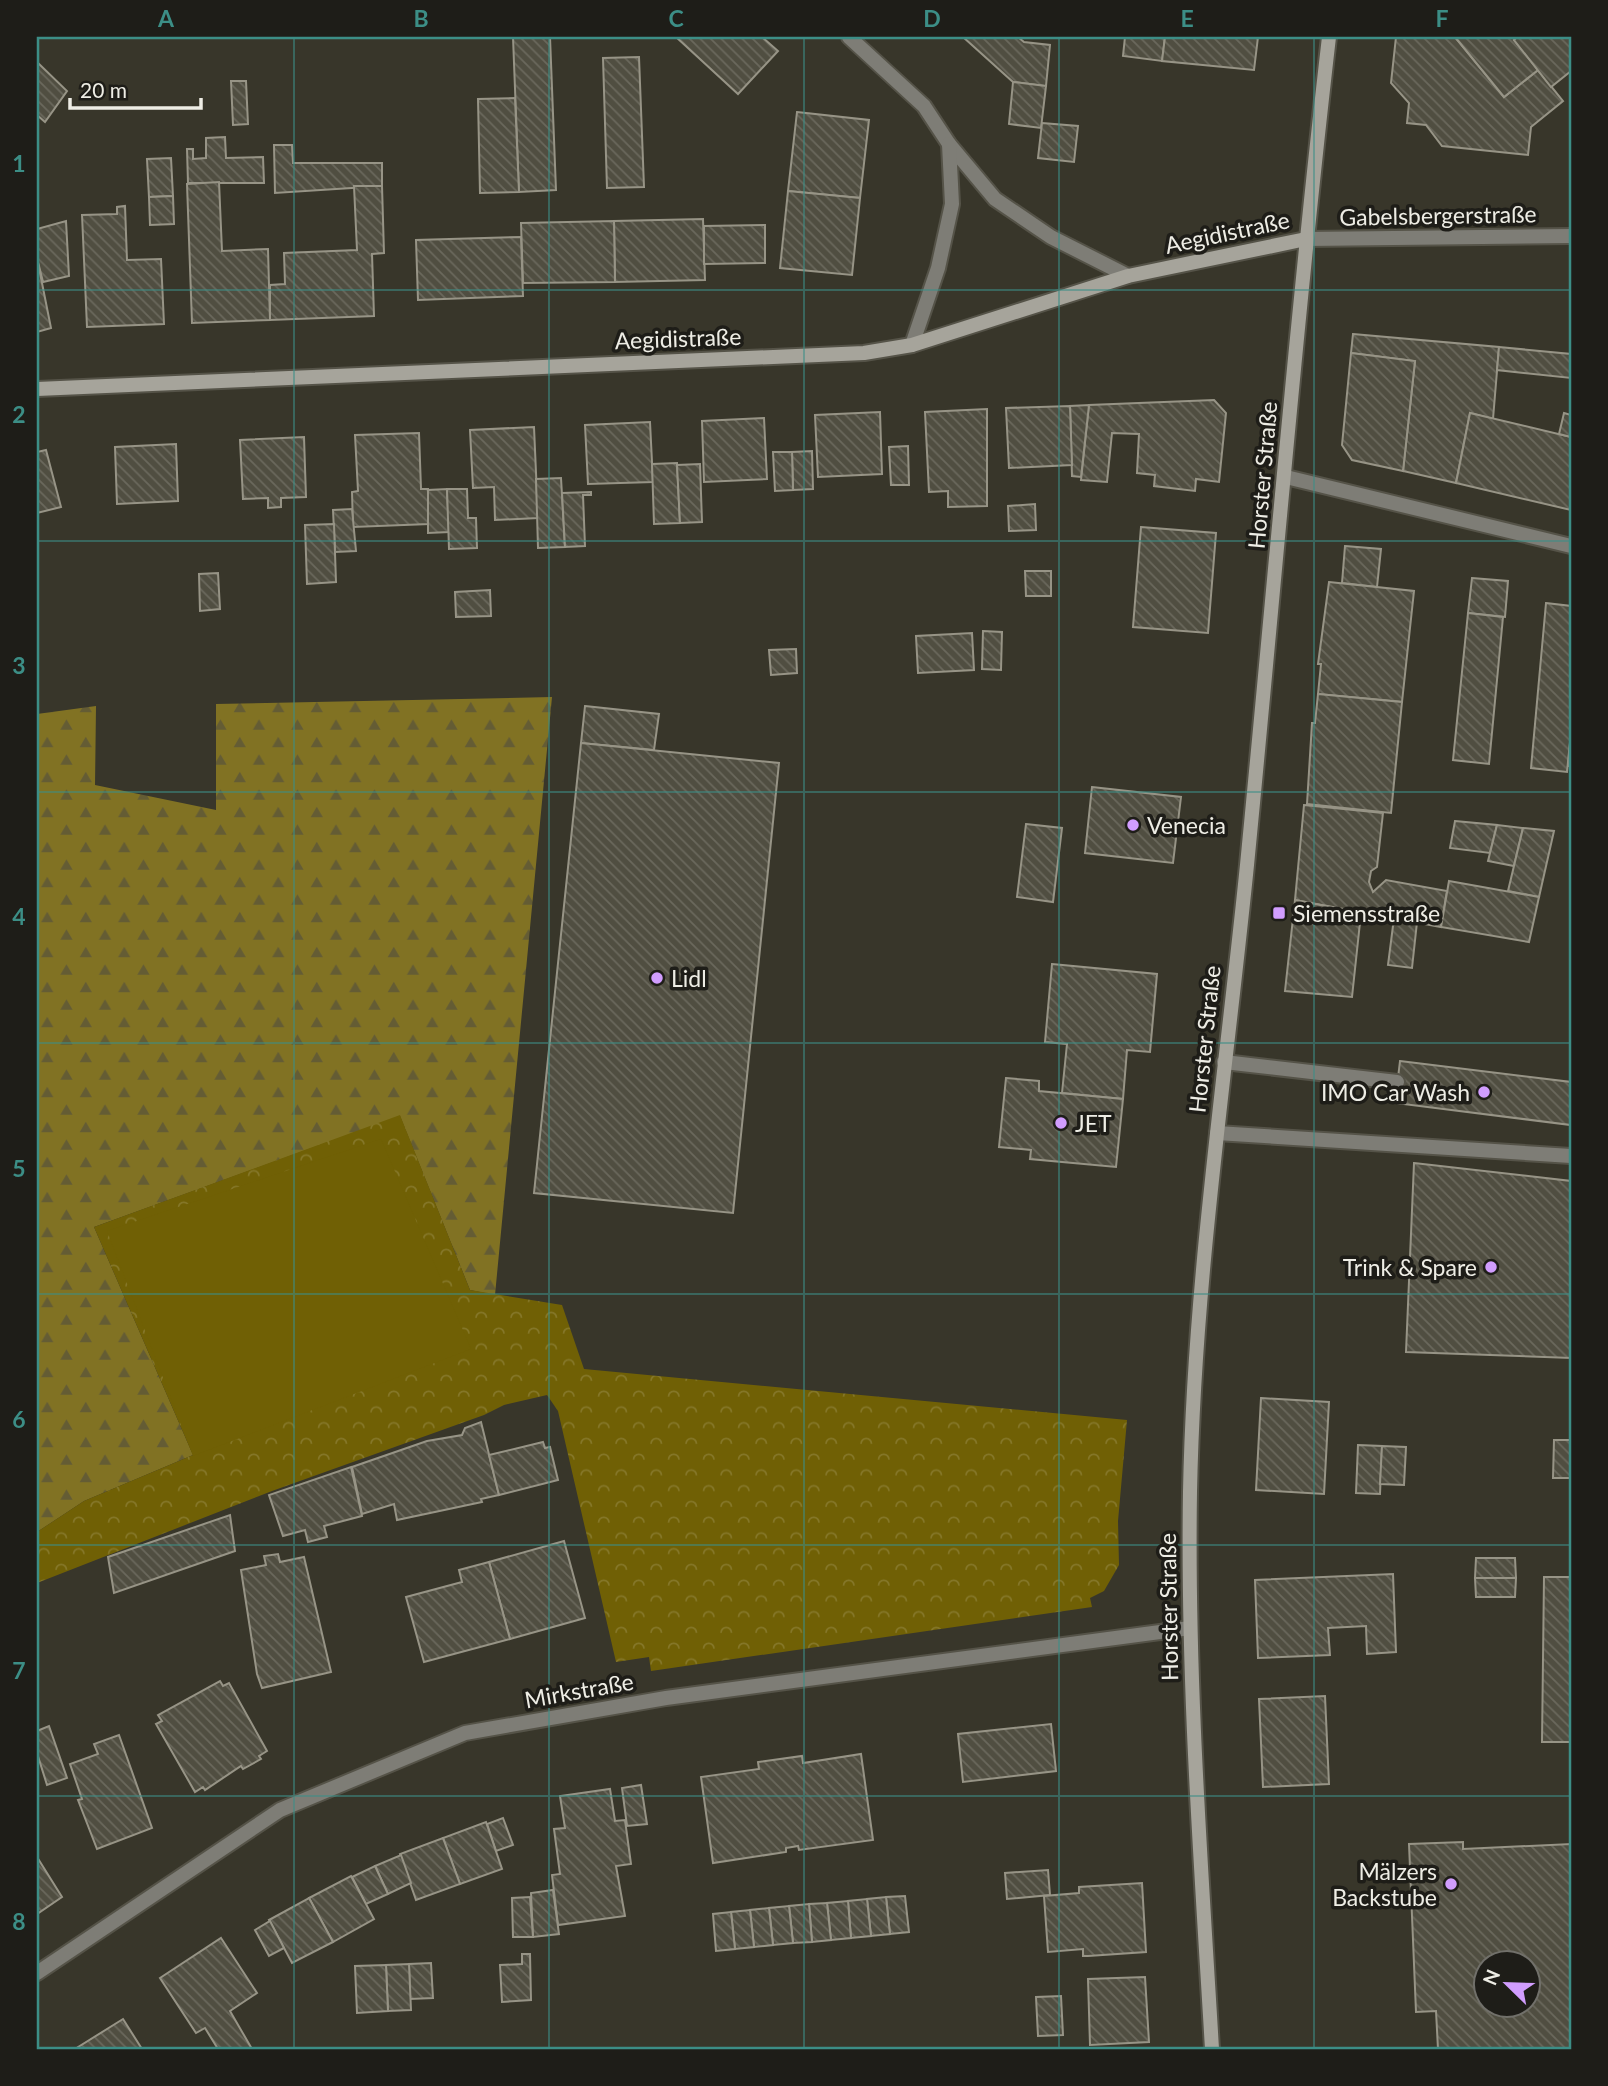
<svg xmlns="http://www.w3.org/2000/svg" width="1608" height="2086" font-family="Lato,sans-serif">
  <defs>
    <pattern id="forest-firs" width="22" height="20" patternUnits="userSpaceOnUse" patternTransform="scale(1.75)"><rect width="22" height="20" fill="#817223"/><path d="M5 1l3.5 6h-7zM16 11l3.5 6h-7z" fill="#645c34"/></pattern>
    <pattern id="park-crowns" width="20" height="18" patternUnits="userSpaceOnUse" patternTransform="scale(1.75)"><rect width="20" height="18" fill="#706005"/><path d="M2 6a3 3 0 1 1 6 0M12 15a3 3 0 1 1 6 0" fill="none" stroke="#857729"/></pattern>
    <pattern id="building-back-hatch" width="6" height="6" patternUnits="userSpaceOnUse" patternTransform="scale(1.75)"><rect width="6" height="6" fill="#504e41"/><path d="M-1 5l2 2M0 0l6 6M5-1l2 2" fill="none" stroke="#6a685c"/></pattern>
  </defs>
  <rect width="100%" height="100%" fill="#38362a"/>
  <path fill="url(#forest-firs)" d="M 552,697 L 495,1295 L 470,1290 L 400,1116 L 94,1227 L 193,1455 L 84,1501 L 37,1532 L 37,714 L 96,706 L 95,785 L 216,810 L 216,704 Z"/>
  <path fill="url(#park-crowns)" d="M 400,1115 L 470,1290 L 562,1305 L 584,1369 L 1127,1420 L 1118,1521 L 1119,1565 L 1104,1591 L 1090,1598 L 1092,1607 L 651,1671 L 649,1657 L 616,1662 L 558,1411 L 547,1395 L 504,1405 L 484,1415 L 272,1491 L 37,1583 L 37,1532 L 84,1501 L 193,1455 L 94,1227 Z"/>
  <path fill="#706005" d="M 381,1139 L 471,1349 L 193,1456 L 107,1231 Z"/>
  <g fill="url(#building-back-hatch)" stroke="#979486" stroke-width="2" fill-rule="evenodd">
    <path d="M 513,37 L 550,37 L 556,190 L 519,192 Z"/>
    <path d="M 676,37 L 762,37 L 778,51 L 738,94 Z"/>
    <path d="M 963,37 L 1018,37 L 1024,42 L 1050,45 L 1046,86 L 1013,82 Z"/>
    <path d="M 1125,37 L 1165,37 L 1162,61 L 1123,56 Z"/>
    <path d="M 1165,37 L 1258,37 L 1254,70 L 1162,61 Z"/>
    <path d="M 1396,37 L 1455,37 L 1504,97 L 1538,70 L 1563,101 L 1531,127 L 1528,155 L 1442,146 L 1426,125 L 1407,123 L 1409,103 L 1391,83 Z"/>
    <path d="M 1455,37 L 1517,37 L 1514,40 L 1538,70 L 1504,97 Z"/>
    <path d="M 1517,37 L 1571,37 L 1571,71 L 1551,87 L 1514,40 Z"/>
    <path d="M 639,57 L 644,187 L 607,188 L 603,58 Z"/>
    <path d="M 37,62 L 67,91 L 45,122 L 37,115 Z"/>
    <path d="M 231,81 L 246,81 L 248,124 L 233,125 Z"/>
    <path d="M 1013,82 L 1046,86 L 1041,128 L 1009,124 Z"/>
    <path d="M 515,98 L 519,192 L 480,193 L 478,99 Z"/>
    <path d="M 797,112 L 869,120 L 860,198 L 788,191 Z"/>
    <path d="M 1042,123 L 1078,126 L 1074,162 L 1038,158 Z"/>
    <path d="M 225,137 L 226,158 L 263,157 L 264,183 L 188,183 L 187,149 L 193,149 L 193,159 L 206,158 L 206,138 Z"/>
    <path d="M 274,145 L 292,145 L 293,163 L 382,163 L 382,186 L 275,193 Z"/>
    <path d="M 171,158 L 173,196 L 149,197 L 147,159 Z"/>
    <path d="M 219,182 L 222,251 L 268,249 L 270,320 L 192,323 L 187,184 Z"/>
    <path d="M 354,186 L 382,186 L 384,253 L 372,254 L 374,316 L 270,320 L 270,285 L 285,284 L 284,253 L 357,250 Z"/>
    <path d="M 788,191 L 860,198 L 852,275 L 780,268 Z"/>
    <path d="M 173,196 L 174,224 L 150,225 L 149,197 Z"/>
    <path d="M 125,206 L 127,260 L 161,259 L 164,324 L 87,327 L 82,215 L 117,214 L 117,207 Z"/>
    <path d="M 703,219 L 705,280 L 615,282 L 614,221 Z"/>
    <path d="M 66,221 L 69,276 L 43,282 L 37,258 L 37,229 Z"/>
    <path d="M 614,221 L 615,282 L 523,283 L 521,223 Z"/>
    <path d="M 765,225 L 765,263 L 704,264 L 704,226 Z"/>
    <path d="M 521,237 L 523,296 L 418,300 L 416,240 Z"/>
    <path d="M 37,258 L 51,328 L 37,332 Z"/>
    <path d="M 1353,334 L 1499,347 L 1493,419 L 1470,413 L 1456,483 L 1403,471 L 1415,361 L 1351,353 Z"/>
    <path d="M 1499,347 L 1571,354 L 1571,378 L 1497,370 Z"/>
    <path d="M 1351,353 L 1415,361 L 1403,471 L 1352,460 L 1342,445 Z"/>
    <path d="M 1214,400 L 1226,413 L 1219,482 L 1196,479 L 1195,491 L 1154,486 L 1155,475 L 1137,473 L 1139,434 L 1112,433 L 1107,482 L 1081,480 L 1089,405 Z"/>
    <path d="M 1089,405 L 1081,477 L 1072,476 L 1070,406 Z"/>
    <path d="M 1070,406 L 1072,465 L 1009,468 L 1006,408 Z"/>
    <path d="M 987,409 L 987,506 L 948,507 L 948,491 L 929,492 L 925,412 Z"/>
    <path d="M 880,412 L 882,474 L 818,477 L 815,415 Z"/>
    <path d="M 1470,413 L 1571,437 L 1571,510 L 1456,483 Z"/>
    <path d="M 1564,413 L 1571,415 L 1571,437 L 1559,434 Z"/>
    <path d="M 764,418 L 767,479 L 704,482 L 702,421 Z"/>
    <path d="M 650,422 L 653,482 L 588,484 L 585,425 Z"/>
    <path d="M 534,427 L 538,518 L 495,520 L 494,487 L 473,488 L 470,430 Z"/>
    <path d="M 419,433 L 421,489 L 428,489 L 429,524 L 353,527 L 352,492 L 358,491 L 355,435 Z"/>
    <path d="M 304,437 L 306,497 L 281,498 L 281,507 L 268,508 L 268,498 L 243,499 L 240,440 Z"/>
    <path d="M 176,444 L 178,501 L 117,504 L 115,447 Z"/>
    <path d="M 908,446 L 909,485 L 891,485 L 889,447 Z"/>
    <path d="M 46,450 L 61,507 L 37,513 L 37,452 Z"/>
    <path d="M 812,451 L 813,489 L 793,490 L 792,452 Z"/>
    <path d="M 773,452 L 792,452 L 793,490 L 775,491 Z"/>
    <path d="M 677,463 L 680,523 L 654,524 L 652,464 Z"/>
    <path d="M 700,464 L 702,522 L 680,523 L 677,465 Z"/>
    <path d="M 561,478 L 565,547 L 538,548 L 536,479 Z"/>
    <path d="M 447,489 L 449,532 L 428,533 L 428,490 Z"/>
    <path d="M 447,489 L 467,489 L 468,518 L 476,518 L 477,548 L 449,549 Z"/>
    <path d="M 591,492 L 591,495 L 583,495 L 585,546 L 565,547 L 562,493 Z"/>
    <path d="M 1035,504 L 1036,530 L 1009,531 L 1008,506 Z"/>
    <path d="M 352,509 L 356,551 L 335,552 L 333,510 Z"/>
    <path d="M 334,524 L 336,582 L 307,584 L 305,525 Z"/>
    <path d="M 1141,527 L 1216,533 L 1208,633 L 1133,627 Z"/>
    <path d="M 1345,546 L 1381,549 L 1377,587 L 1342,583 Z"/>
    <path d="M 1025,571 L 1051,571 L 1051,596 L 1026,596 Z"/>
    <path d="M 218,573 L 220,609 L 200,611 L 199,574 Z"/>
    <path d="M 1472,578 L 1508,581 L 1505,617 L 1468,613 Z"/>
    <path d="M 1329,582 L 1414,591 L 1402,702 L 1318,694 L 1321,664 L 1318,664 Z"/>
    <path d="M 490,590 L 491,616 L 456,617 L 455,592 Z"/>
    <path d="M 1546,603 L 1571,606 L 1571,732 L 1567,772 L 1531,768 Z"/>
    <path d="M 1468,613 L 1503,617 L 1489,764 L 1453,760 Z"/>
    <path d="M 983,631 L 1002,632 L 1001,670 L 982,669 Z"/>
    <path d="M 972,633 L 974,670 L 918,673 L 916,636 Z"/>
    <path d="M 796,649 L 797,673 L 771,675 L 769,650 Z"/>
    <path d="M 1318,694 L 1402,702 L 1391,813 L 1307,804 L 1312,723 L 1315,723 Z"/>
    <path d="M 585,706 L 659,714 L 654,750 L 581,743 Z"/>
    <path d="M 1571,732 L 1571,766 L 1568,766 Z"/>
    <path d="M 581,743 L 779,763 L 733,1213 L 534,1193 Z"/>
    <path d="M 1092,787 L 1181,797 L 1173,863 L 1085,853 Z"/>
    <path d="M 1304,805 L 1383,813 L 1377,867 L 1371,871 L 1369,882 L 1373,892 L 1386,880 L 1447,891 L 1441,927 L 1295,900 Z"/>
    <path d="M 1455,821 L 1497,825 L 1490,853 L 1450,848 Z"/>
    <path d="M 1026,824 L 1062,828 L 1053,902 L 1017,897 Z"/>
    <path d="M 1497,825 L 1523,828 L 1514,866 L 1488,861 Z"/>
    <path d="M 1523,828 L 1554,831 L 1539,897 L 1508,891 Z"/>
    <path d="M 1449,881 L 1539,897 L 1529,942 L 1441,927 Z"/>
    <path d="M 1295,900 L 1361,913 L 1352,997 L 1285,991 Z"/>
    <path d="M 1394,918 L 1417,922 L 1412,968 L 1388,965 Z"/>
    <path d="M 1052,964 L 1157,974 L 1150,1052 L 1127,1050 L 1123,1099 L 1062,1093 L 1067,1044 L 1045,1042 Z"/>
    <path d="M 1400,1061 L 1571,1082 L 1571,1125 L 1395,1103 Z"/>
    <path d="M 1006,1078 L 1039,1081 L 1039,1091 L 1123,1099 L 1116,1167 L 1030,1159 L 1031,1150 L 999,1147 Z"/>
    <path d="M 1414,1163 L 1571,1181 L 1571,1358 L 1406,1352 Z"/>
    <path d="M 1261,1398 L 1329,1402 L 1324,1494 L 1256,1490 Z"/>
    <path d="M 481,1422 L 499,1495 L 481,1499 L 482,1502 L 397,1520 L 394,1504 L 362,1514 L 352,1467 L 427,1441 L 462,1435 L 465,1428 Z"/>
    <path d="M 1554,1440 L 1571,1440 L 1571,1478 L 1553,1478 Z"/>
    <path d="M 543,1442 L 545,1448 L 550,1447 L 558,1480 L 499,1495 L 489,1455 Z"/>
    <path d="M 1358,1445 L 1382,1446 L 1380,1494 L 1356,1493 Z"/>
    <path d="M 1382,1446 L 1406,1447 L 1404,1485 L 1380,1484 Z"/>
    <path d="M 351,1467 L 362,1516 L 324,1526 L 327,1537 L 308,1542 L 305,1530 L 283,1536 L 269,1495 Z"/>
    <path d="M 230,1515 L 235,1551 L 114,1593 L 108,1557 Z"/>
    <path d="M 564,1541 L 585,1618 L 510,1639 L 489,1562 Z"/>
    <path d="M 278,1554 L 280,1562 L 304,1557 L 331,1672 L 262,1688 L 257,1674 L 241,1570 L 266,1565 L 264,1556 Z"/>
    <path d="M 1476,1558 L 1515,1558 L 1516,1578 L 1475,1578 Z"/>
    <path d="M 489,1562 L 510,1639 L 424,1662 L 406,1597 L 462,1582 L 459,1570 Z"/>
    <path d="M 1393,1574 L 1396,1652 L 1367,1654 L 1366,1626 L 1328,1628 L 1330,1655 L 1258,1658 L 1255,1580 Z"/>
    <path d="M 1544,1577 L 1571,1577 L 1571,1742 L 1542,1742 Z"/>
    <path d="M 1475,1578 L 1516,1578 L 1515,1597 L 1476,1597 Z"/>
    <path d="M 220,1681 L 223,1686 L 229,1683 L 267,1751 L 259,1756 L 261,1759 L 243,1769 L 241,1766 L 205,1790 L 203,1787 L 195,1792 L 156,1724 L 162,1721 L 158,1715 Z"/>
    <path d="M 1325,1696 L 1329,1784 L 1263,1787 L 1259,1699 Z"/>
    <path d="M 1051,1724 L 1056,1771 L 963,1782 L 958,1734 Z"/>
    <path d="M 49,1726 L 67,1778 L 47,1785 L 37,1753 L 37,1731 Z"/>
    <path d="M 119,1735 L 152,1828 L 97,1849 L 78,1800 L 82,1799 L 70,1764 L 98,1754 L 94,1744 Z"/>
    <path d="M 861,1754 L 873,1840 L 799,1850 L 798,1846 L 786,1848 L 786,1852 L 713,1863 L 701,1777 L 759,1769 L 758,1762 L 802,1756 L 803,1763 Z"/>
    <path d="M 641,1785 L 647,1824 L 627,1826 L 622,1788 Z"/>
    <path d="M 610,1789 L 615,1821 L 625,1820 L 631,1864 L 616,1866 L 625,1916 L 558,1925 L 552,1875 L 560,1874 L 554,1829 L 565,1828 L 560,1796 Z"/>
    <path d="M 503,1818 L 513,1845 L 496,1851 L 487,1824 Z"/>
    <path d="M 486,1822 L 502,1869 L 460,1884 L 443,1838 Z"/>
    <path d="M 443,1838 L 460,1884 L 416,1900 L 400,1854 Z"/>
    <path d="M 1463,1842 L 1463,1849 L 1571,1844 L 1571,2049 L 1438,2049 L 1436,2011 L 1416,2012 L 1409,1844 ZM 1486,1964 L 1528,1964 L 1528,2006 L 1486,2006 Z"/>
    <path d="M 401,1855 L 411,1883 L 388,1894 L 375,1866 Z"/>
    <path d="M 37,1857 L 62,1897 L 37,1914 Z"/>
    <path d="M 375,1866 L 388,1894 L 366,1904 L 352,1877 Z"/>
    <path d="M 1048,1870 L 1050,1895 L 1007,1899 L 1005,1873 Z"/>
    <path d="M 351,1876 L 374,1919 L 333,1942 L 309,1898 Z"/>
    <path d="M 1142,1883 L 1146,1952 L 1088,1956 L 1083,1956 L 1083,1949 L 1048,1952 L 1044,1896 L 1079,1893 L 1079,1887 Z"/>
    <path d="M 553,1890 L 559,1934 L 533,1937 L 531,1893 Z"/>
    <path d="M 905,1896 L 909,1932 L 890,1934 L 886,1897 Z"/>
    <path d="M 530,1897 L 533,1937 L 513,1937 L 512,1898 Z"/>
    <path d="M 886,1897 L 890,1934 L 871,1936 L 867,1899 Z"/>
    <path d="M 309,1898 L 333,1942 L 292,1963 L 269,1920 Z"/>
    <path d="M 867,1899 L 871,1936 L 851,1938 L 848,1901 Z"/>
    <path d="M 848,1901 L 851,1938 L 831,1940 L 827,1903 Z"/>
    <path d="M 827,1903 L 831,1940 L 812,1942 L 809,1904 Z"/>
    <path d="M 809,1904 L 812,1942 L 793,1943 L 789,1906 Z"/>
    <path d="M 789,1906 L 793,1943 L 773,1945 L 769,1908 Z"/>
    <path d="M 769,1908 L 773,1945 L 754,1947 L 750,1910 Z"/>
    <path d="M 750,1910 L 754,1947 L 735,1949 L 731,1912 Z"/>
    <path d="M 731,1912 L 735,1949 L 716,1951 L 713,1914 Z"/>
    <path d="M 270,1921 L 284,1948 L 269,1956 L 255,1930 Z"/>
    <path d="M 221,1938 L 257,1993 L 230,2011 L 252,2049 L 218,2049 L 205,2028 L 196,2033 L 160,1978 Z"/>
    <path d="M 522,1954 L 530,1954 L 531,2000 L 502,2002 L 500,1965 L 522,1964 Z"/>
    <path d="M 431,1963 L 433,1998 L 410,1999 L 409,1964 Z"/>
    <path d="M 409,1964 L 411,2010 L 388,2011 L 386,1965 Z"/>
    <path d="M 386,1965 L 388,2011 L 357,2013 L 355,1966 Z"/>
    <path d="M 1145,1977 L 1149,2042 L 1090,2045 L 1088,1979 Z"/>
    <path d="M 1061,1996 L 1063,2035 L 1038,2036 L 1036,1997 Z"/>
    <path d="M 123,2019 L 142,2049 L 75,2049 Z"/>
  </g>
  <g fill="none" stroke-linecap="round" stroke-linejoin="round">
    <defs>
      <g id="lane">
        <path d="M 1224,1062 L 1397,1082"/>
        <path d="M 1217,1133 L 1571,1156"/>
      </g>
      <g id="street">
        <path d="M 849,37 L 924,106 L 949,144 L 995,199 L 1051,237 L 1128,276"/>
        <path d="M 1306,239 L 1571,236"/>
        <path d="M 912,345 L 938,268 L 952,204 L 949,144"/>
        <path d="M 1286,477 L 1571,546"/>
        <path d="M 37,1973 L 280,1810 L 465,1733 L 666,1698 L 1190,1628"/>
      </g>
      <g id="secondary">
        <path d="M 37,389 L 864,353 L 912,345 L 1128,276 L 1306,239"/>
        <path d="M 1212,2049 C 1201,1863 1187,1678 1190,1492 C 1194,1282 1226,1073 1247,865 C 1274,589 1297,312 1329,37"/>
      </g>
    </defs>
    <use href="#lane" stroke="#555348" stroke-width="18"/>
    <use href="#street" stroke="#555348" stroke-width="18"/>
    <use href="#secondary" stroke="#555348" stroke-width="18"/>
    <use href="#lane" stroke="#7e7d76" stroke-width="14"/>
    <use href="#street" stroke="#7e7d76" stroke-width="14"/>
    <use href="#secondary" stroke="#a6a49b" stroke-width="14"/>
  </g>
  <path fill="none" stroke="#3c8e86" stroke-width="2" stroke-opacity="0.55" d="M 294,37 L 294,2049M 549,37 L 549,2049M 804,37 L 804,2049M 1059,37 L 1059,2049M 1314,37 L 1314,2049M 37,290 L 1571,290M 37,541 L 1571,541M 37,792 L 1571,792M 37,1043 L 1571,1043M 37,1294 L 1571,1294M 37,1545 L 1571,1545M 37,1796 L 1571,1796"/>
  <g fill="#d19dfe" stroke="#1e1d18" stroke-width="2.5">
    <circle cx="1133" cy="825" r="7"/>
    <rect x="1272" y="906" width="14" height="14" rx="3.5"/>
    <circle cx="657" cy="978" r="7"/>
    <circle cx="1484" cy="1092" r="7"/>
    <circle cx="1061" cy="1123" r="7"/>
    <circle cx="1491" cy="1267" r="7"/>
    <circle cx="1451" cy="1884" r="7"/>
  </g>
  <g text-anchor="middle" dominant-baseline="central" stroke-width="7" stroke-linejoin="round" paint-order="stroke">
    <g font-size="23" fill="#eeede5" stroke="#1e1d18">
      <text transform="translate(1438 215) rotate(-1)">Gabelsbergerstraße</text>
      <text transform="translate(1227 232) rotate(-12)">Aegidistraße</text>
      <text transform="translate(678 338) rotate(-2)">Aegidistraße</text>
      <text transform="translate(1262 475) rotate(-85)">Horster Straße</text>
      <text transform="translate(1204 1039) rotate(-84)">Horster Straße</text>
      <text transform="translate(1168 1607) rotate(-91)">Horster Straße</text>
      <text transform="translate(579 1690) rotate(-10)">Mirkstraße</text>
    </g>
    <g font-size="23" fill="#eeede5" stroke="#1e1d18" text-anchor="start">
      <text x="1147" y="825">Venecia</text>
      <text x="1293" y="913">Siemensstraße</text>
      <text x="671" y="978">Lidl</text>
      <text x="1470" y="1092" text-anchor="end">IMO Car Wash</text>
      <text x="1075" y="1123">JET</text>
      <text x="1477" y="1267" text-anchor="end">Trink &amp; Spare</text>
      <text x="1437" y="1871" text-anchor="end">Mälzers<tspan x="1437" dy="26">Backstube</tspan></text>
    </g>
  </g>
  <rect width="1608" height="2086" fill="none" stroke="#1e1d18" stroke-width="77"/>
  <g transform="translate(1507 1984) rotate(293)"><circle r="33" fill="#1e1d18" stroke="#71706a" stroke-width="2"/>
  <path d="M0-5L12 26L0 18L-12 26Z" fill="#d19dfe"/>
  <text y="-10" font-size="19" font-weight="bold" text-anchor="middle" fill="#eeede5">N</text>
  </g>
  <path d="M70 98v10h131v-10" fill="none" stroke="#eeede5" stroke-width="3.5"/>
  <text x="80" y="98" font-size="21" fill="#eeede5" stroke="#1e1d18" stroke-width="5" paint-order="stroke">20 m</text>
  <rect x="38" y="38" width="1532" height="2010" fill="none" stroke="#3c8e86" stroke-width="2.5"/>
  <g font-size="23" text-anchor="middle" font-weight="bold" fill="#3c8e86">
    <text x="166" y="27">A</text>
    <text x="421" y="27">B</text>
    <text x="676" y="27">C</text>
    <text x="932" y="27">D</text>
    <text x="1187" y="27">E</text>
    <text x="1442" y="27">F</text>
    <text x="19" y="172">1</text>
    <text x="19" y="423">2</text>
    <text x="19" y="674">3</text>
    <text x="19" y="925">4</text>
    <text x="19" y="1177">5</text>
    <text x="19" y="1428">6</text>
    <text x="19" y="1679">7</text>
    <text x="19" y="1930">8</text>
  </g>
</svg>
